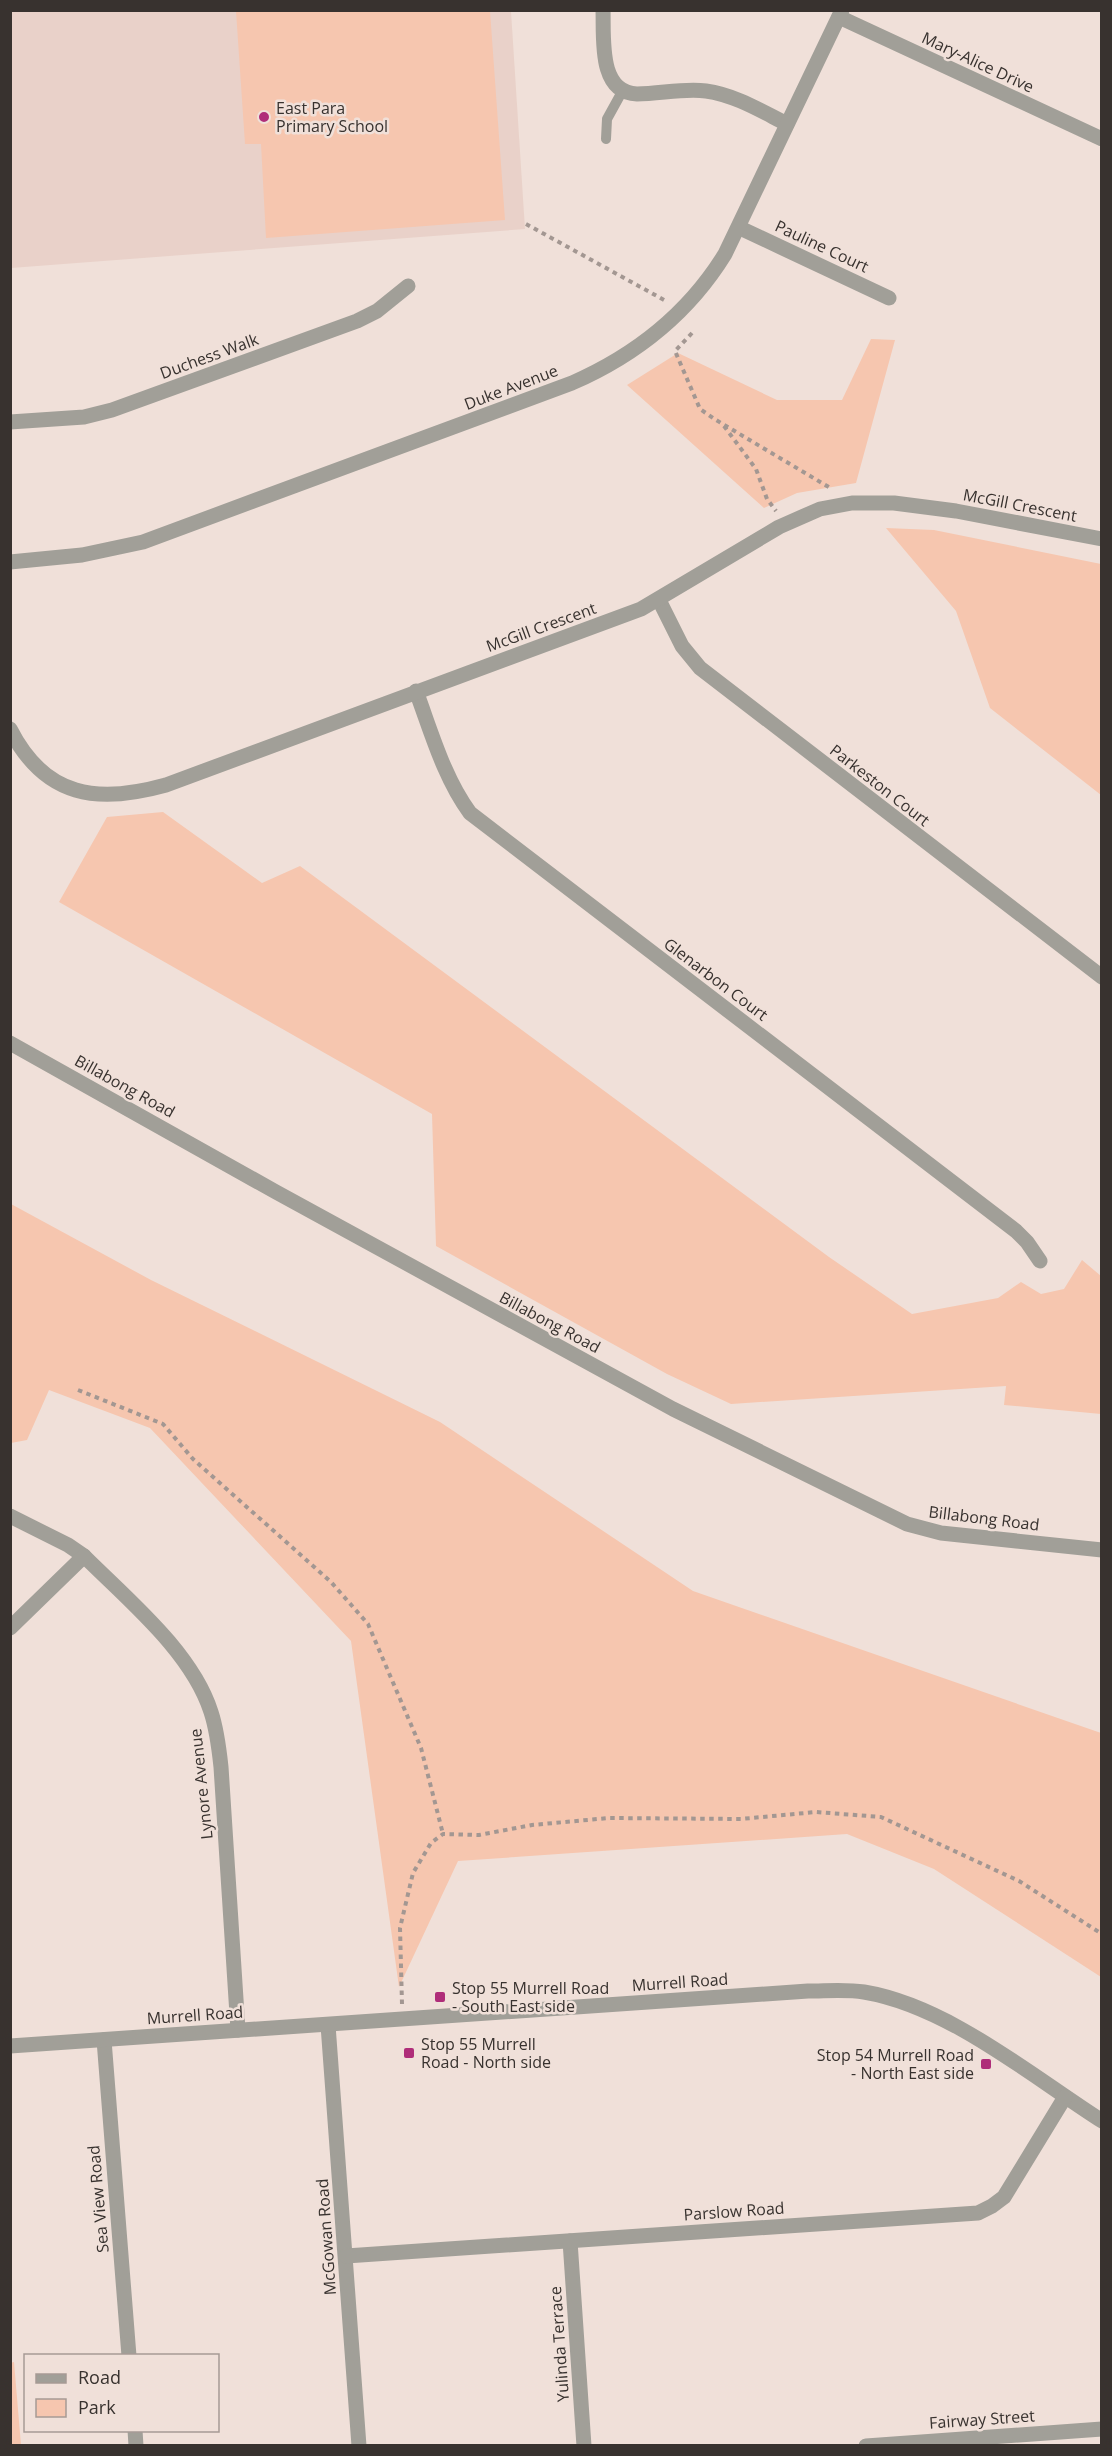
<svg xmlns="http://www.w3.org/2000/svg" width="1112" height="2456" font-family="'Open Sans',sans-serif">
  <rect width="100%" height="100%" fill="#f0e0d9"/>
  <path fill="#e9d1c9" d="M 11,11 L 511,11 L 525,229 L 11,268 Z"/>
  <g fill="#f6c6af">
    <path d="M 236,11 L 490,11 L 505,220 L 266,238 L 261,144 L 245,144 Z"/>
    <path d="M 871,339 L 895,340 L 856,483 L 797,493 L 764,508 L 627,385 L 678,353 L 777,400 L 842,400 Z"/>
    <path d="M 886,528 L 934,530 L 1101,564 L 1101,795 L 990,708 L 956,611 Z"/>
    <path d="M 163,812 L 262,883 L 300,866 L 829,1257 L 912,1314 L 998,1298 L 1021,1282 L 1041,1294 L 1064,1289 L 1082,1260 L 1101,1276 L 1101,1414 L 1004,1405 L 1006,1386 L 731,1404 L 667,1374 L 436,1246 L 432,1114 L 59,902 L 107,817 Z"/>
    <path d="M 11,1204 L 151,1280 L 440,1422 L 693,1591 L 1101,1733 L 1101,1977 L 934,1869 L 847,1834 L 458,1861 L 399,1987 L 351,1641 L 150,1428 L 49,1390 L 27,1440 L 11,1443 Z"/>
    <path d="M 14,2362 L 21,2445 L 11,2445 L 10,2363 Z"/>
  </g>
  <g fill="none" stroke-linecap="round" stroke-linejoin="round">
    <g stroke="#a39792" stroke-width="4" stroke-dasharray="4.5 4.5" stroke-linecap="butt">
      <path d="M 526,224 L 666,301"/>
      <path d="M 692,333 L 675,351 L 700,409 L 716,420 L 832,489"/>
      <path d="M 724,426 L 756,469 L 767,499 L 776,511"/>
      <path d="M 78,1390 L 163,1424 L 193,1459 L 331,1582 L 368,1624 L 421,1748 L 443,1834"/>
      <path d="M 402,2004 L 400,1928 L 413,1873 L 431,1843 L 443,1834 L 479,1835 L 532,1825 L 609,1818 L 741,1819 L 816,1812 L 881,1817 L 1019,1881 L 1102,1934"/>
    </g>
    <path stroke="#a19f98" stroke-width="10" d="M 606,139 L 607,119 L 623,90"/>
    <g stroke="#a19f98" stroke-width="15">
      <path d="M 603,10 C 604,38 598,93 637,94 C 660,94 683,88 706,91 C 735,95 761,111 787,124"/>
      <path d="M 839,17 L 1102,139"/>
      <path d="M 740,228 L 889,298"/>
      <path d="M 10,422 L 84,417 L 112,410 L 357,321 L 377,311 L 408,286"/>
      <path d="M 10,562 L 82,555 L 143,542 L 572,383 C 636,355 688,314 725,254 L 842,10"/>
      <path d="M 659,600 L 682,646 L 700,668 L 1102,977"/>
      <path d="M 416,691 C 431,731 444,778 470,813 L 1016,1231 L 1027,1242 L 1040,1261"/>
      <path d="M 10,729 C 45,798 98,804 166,785 L 641,609 L 779,527 L 820,509 L 852,503 L 894,503 L 956,511 L 1102,539"/>
      <path d="M 10,1043 L 276,1192 L 673,1409 L 907,1524 L 941,1533 L 1102,1550"/>
      <path d="M 10,1516 L 68,1545 L 84,1556 C 128,1600 192,1652 211,1712 C 217,1730 219,1748 221,1767 L 238,2030"/>
      <path d="M 10,1628 L 84,1556"/>
      <path d="M 328,2025 L 359,2446"/>
      <path d="M 104,2040 L 129,2356"/>
      <path d="M 10,2046 L 808,1991 C 826,1991 846,1989 864,1992 C 948,2006 1030,2075 1102,2121"/>
      <path d="M 570,2241 L 584,2446"/>
      <path d="M 346,2256 L 978,2213 L 992,2206 L 1004,2197 L 1065,2097"/>
      <path d="M 135,2430 L 136,2446"/>
      <path d="M 866,2446 L 1102,2429"/>
    </g>
  </g>
  <g fill="#af2d79" stroke="#f0e0d9" stroke-width="2">
    <circle cx="264" cy="117" r="6"/>
    <rect x="434" y="1991" width="12" height="12" rx="3"/>
    <rect x="403" y="2047" width="12" height="12" rx="3"/>
    <rect x="980" y="2058" width="12" height="12" rx="3"/>
  </g>
  <g text-anchor="middle" dominant-baseline="central" stroke-width="5" stroke-linejoin="round" paint-order="stroke">
    <g font-size="16" fill="#38322f" stroke="#f0e0d9">
      <text transform="translate(978 62) rotate(25)">Mary-Alice Drive</text>
      <text transform="translate(822 246) rotate(25)">Pauline Court</text>
      <text transform="translate(209 356) rotate(-20)">Duchess Walk</text>
      <text transform="translate(511 387) rotate(-21)">Duke Avenue</text>
      <text transform="translate(1020 505) rotate(11)">McGill Crescent</text>
      <text transform="translate(541 627) rotate(-20)">McGill Crescent</text>
      <text transform="translate(880 785) rotate(38)">Parkeston Court</text>
      <text transform="translate(716 979) rotate(37)">Glenarbon Court</text>
      <text transform="translate(125 1086) rotate(29)">Billabong Road</text>
      <text transform="translate(550 1322) rotate(28)">Billabong Road</text>
      <text transform="translate(984 1518) rotate(7)">Billabong Road</text>
      <text transform="translate(201 1784) rotate(-96)">Lynore Avenue</text>
      <text transform="translate(680 1982) rotate(-4)">Murrell Road</text>
      <text transform="translate(195 2015) rotate(-4)">Murrell Road</text>
      <text transform="translate(98 2199) rotate(-95)">Sea View Road</text>
      <text transform="translate(734 2211) rotate(-4)">Parslow Road</text>
      <text transform="translate(326 2237) rotate(-94)">McGowan Road</text>
      <text transform="translate(559 2344) rotate(-94)">Yulinda Terrace</text>
      <text transform="translate(982 2419) rotate(-4)">Fairway Street</text>
    </g>
    <g font-size="16" fill="#38322f" stroke="#f0e0d9" text-anchor="start">
      <text x="276" y="108">East Para<tspan x="276" dy="18">Primary School</tspan></text>
      <text x="452" y="1988">Stop 55 Murrell Road<tspan x="452" dy="18">- South East side</tspan></text>
      <text x="421" y="2044">Stop 55 Murrell<tspan x="421" dy="18">Road - North side</tspan></text>
      <text x="974" y="2055" text-anchor="end">Stop 54 Murrell Road<tspan x="974" dy="18">- North East side</tspan></text>
    </g>
  </g>
  <rect width="1112" height="2456" fill="none" stroke="#38322f" stroke-width="24"/>
  <rect x="24" y="2354" width="195" height="78" fill="#f0e0d9" stroke="#a69a95" stroke-width="1.5"/>
  <rect x="36" y="2374" width="30" height="9" fill="#a19f98" stroke="#a69a95" stroke-width="1.5"/>
  <text x="78" y="2384" font-size="18" fill="#38322f">Road</text>
  <rect x="36" y="2399" width="30" height="18" fill="#f6c6af" stroke="#a69a95" stroke-width="1.5"/>
  <text x="78" y="2414" font-size="18" fill="#38322f">Park</text>
</svg>
